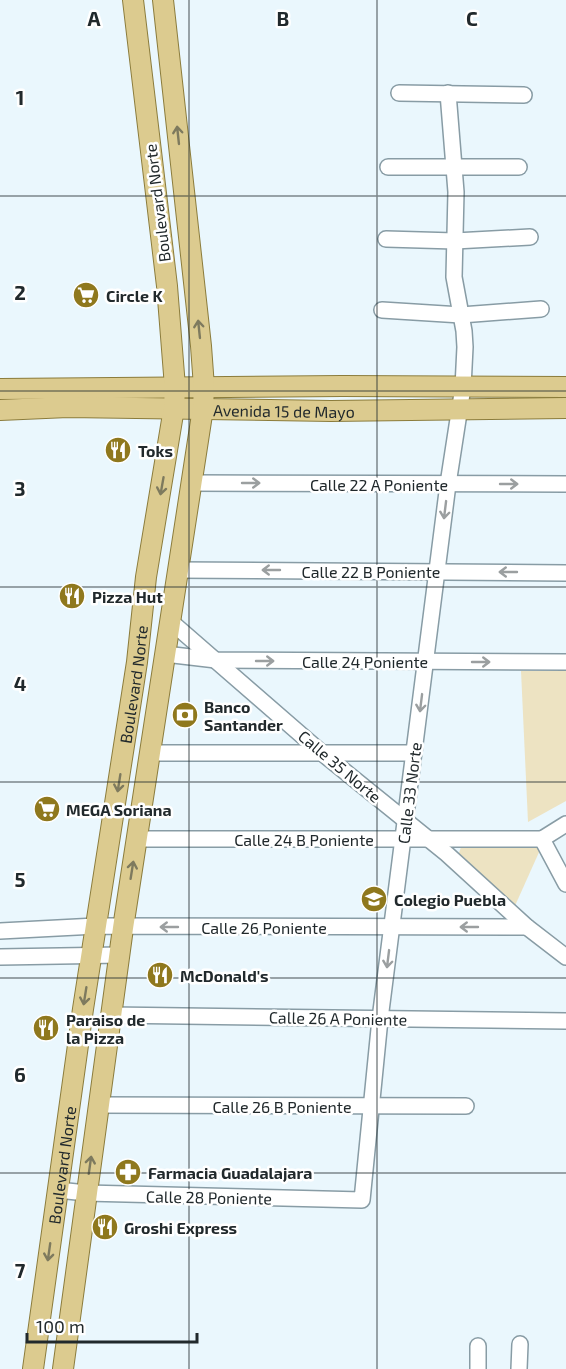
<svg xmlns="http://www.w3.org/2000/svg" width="566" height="1369" font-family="'Exo 2',sans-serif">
  <rect width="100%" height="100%" fill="#eaf7fd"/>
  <g fill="#ede3c2">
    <path d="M 521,671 L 566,671 L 566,801 L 528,822 Z"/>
    <path d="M 534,843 L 540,850 L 514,908 L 458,856 L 462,844 Z"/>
  </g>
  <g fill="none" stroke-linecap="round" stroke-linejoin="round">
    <defs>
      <g id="minor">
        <path d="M 399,93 L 524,95"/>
        <path d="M 388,167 L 519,167"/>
        <path d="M 386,239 L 455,241 L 530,237"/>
        <path d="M 382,310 L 461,315 L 541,309"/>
        <path d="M 192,483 L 566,484"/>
        <path d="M 177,570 L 566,573"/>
        <path d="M 169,620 L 322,753 L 447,854 L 527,927 L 566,957"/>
        <path d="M 165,654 L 216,660 L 566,662"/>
        <path d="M 150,753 L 414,753"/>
        <path d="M 137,839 L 542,839"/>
        <path d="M 542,839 L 566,884"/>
        <path d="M 542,839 L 566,824"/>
        <path d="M 0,931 L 96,926 L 527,927"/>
        <path d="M 0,957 L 120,955"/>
        <path d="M 110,1015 L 566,1021"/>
        <path d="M 98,1105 L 466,1106"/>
        <path d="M 58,1190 L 86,1193 L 362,1200 L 380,1019 L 448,484 L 463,387 L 465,347 L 464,331 L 454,277 L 456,192 L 448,93"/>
        <path d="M 478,1369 L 478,1346"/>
        <path d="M 519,1369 L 520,1344"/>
      </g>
      <g id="major">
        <path d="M 0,389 L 342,386 L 566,387"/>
        <path id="s1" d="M 0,410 L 68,407 L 331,411 L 566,408"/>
        <path id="s2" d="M 33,1369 L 83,1009 L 137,662 L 146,577 L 174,408 L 175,387 L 167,286 L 133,0"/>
        <path d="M 63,1369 L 123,928 L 203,408 L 204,387 L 201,346 L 163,0"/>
      </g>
    </defs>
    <use href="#minor" stroke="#889ca5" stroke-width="18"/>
    <use href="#major" stroke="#8b7c3c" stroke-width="22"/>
    <use href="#minor" stroke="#fff" stroke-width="15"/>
    <use href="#major" stroke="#dccb8f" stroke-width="20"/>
  </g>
  <defs><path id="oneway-shaft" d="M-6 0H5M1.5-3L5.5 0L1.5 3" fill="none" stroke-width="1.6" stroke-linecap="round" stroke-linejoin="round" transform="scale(1.5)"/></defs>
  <g stroke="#7e7a5e">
    <use href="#oneway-shaft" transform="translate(178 135) rotate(-96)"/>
    <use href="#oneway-shaft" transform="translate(199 329) rotate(-96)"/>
    <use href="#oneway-shaft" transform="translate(162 486) rotate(100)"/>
    <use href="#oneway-shaft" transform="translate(119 783) rotate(99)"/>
    <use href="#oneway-shaft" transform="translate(132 870) rotate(-81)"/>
    <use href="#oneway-shaft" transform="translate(85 996) rotate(99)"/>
    <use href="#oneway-shaft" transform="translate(90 1165) rotate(-82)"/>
    <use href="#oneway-shaft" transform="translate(49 1252) rotate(98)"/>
  </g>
  <g stroke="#9b9fa0">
    <use href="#oneway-shaft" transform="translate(251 483)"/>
    <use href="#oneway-shaft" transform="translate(509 484)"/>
    <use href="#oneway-shaft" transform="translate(445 510) rotate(97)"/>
    <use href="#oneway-shaft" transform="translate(271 570) rotate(-180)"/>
    <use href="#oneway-shaft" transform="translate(508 572) rotate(-180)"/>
    <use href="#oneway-shaft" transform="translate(265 661)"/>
    <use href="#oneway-shaft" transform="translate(481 662)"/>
    <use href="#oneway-shaft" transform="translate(421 703) rotate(97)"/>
    <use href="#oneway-shaft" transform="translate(169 927) rotate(180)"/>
    <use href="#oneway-shaft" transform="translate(469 927) rotate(180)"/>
    <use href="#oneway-shaft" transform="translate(388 959) rotate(97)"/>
  </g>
  <path fill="none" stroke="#21292c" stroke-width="1.5" stroke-opacity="0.55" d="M 189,0 L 189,1369M 377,0 L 377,1369M 0,196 L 566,196M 0,391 L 566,391M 0,587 L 566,587M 0,782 L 566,782M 0,978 L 566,978M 0,1173 L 566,1173"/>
  <defs>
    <symbol id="supermarket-disc" viewBox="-11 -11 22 22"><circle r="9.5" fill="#8f781d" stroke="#fff"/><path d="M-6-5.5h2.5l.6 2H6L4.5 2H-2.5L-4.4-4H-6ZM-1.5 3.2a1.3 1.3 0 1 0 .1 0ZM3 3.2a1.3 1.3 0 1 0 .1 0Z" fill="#fff"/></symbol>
    <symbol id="restaurant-disc" viewBox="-11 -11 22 22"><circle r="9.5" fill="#8f781d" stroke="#fff"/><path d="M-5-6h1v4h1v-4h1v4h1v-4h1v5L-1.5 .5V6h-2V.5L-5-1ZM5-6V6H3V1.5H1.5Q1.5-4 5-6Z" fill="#fff"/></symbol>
    <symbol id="bank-disc" viewBox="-11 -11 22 22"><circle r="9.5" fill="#8f781d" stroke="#fff"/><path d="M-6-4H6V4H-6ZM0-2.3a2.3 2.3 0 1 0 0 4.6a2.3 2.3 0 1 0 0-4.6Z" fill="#fff"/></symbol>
    <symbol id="school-disc" viewBox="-11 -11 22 22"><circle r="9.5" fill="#8f781d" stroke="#fff"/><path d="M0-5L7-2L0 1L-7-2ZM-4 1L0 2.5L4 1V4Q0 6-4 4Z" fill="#fff"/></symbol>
    <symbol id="pharmacy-disc" viewBox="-11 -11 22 22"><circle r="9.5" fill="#8f781d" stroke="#fff"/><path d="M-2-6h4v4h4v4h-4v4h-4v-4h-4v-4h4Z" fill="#fff"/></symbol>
  </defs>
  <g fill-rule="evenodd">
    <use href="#supermarket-disc" x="71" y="280" width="30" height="30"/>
    <use href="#restaurant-disc" x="103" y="435" width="30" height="30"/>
    <use href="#restaurant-disc" x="57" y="581" width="30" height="30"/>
    <use href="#bank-disc" x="170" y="700" width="30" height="30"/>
    <use href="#supermarket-disc" x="32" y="794" width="30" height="30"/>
    <use href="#school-disc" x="359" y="884" width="30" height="30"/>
    <use href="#restaurant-disc" x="145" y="960" width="30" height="30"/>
    <use href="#restaurant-disc" x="31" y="1013" width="30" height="30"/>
    <use href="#pharmacy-disc" x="113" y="1157" width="30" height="30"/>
    <use href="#restaurant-disc" x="90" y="1212" width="30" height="30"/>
  </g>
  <g text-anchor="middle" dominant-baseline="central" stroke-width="5" stroke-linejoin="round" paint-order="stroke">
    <g font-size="16" fill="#21292c" stroke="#fff">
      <text transform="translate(157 203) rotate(-97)">Boulevard Norte</text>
      <text stroke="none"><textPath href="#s1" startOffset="284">Avenida 15 de Mayo</textPath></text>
      <text x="379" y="484">Calle 22 A Poniente</text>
      <text x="371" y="571">Calle 22 B Poniente</text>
      <text x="365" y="661">Calle 24 Poniente</text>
      <text stroke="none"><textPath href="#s2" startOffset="692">Boulevard Norte</textPath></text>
      <text transform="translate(340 766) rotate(40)">Calle 35 Norte</text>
      <text transform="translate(409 793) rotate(-83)">Calle 33 Norte</text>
      <text x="304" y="839">Calle 24 B Poniente</text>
      <text x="264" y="927">Calle 26 Poniente</text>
      <text transform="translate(338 1018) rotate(1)">Calle 26 A Poniente</text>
      <text x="282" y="1106">Calle 26 B Poniente</text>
      <text stroke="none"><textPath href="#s2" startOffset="206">Boulevard Norte</textPath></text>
      <text transform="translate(209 1197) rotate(1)">Calle 28 Poniente</text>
    </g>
    <g font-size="16" font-weight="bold" fill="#21292c" stroke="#fff" text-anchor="start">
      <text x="106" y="295">Circle K</text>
      <text x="138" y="450">Toks</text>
      <text x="92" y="596">Pizza Hut</text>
      <text x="204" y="706">Banco<tspan x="204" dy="18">Santander</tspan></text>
      <text x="66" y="809">MEGA Soriana</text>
      <text x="394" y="899">Colegio Puebla</text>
      <text x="180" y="975">McDonald's</text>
      <text x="66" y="1019">Paraiso de<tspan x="66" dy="18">la Pizza</tspan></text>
      <text x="148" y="1172">Farmacia Guadalajara</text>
      <text x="124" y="1227">Groshi Express</text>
    </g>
  </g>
  <g font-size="20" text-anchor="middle" font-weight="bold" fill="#21292c" stroke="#fff" stroke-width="5" stroke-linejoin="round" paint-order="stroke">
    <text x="94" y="26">A</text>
    <text x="283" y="26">B</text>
    <text x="472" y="26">C</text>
    <text x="20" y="105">1</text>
    <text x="20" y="300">2</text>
    <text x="20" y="496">3</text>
    <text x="20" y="691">4</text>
    <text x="20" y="887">5</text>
    <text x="20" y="1082">6</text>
    <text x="20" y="1278">7</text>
  </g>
  <path d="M27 1333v9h170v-9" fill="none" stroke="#21292c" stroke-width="3"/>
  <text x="36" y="1333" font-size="18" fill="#21292c" stroke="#ffffff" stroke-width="4.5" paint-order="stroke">100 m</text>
</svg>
